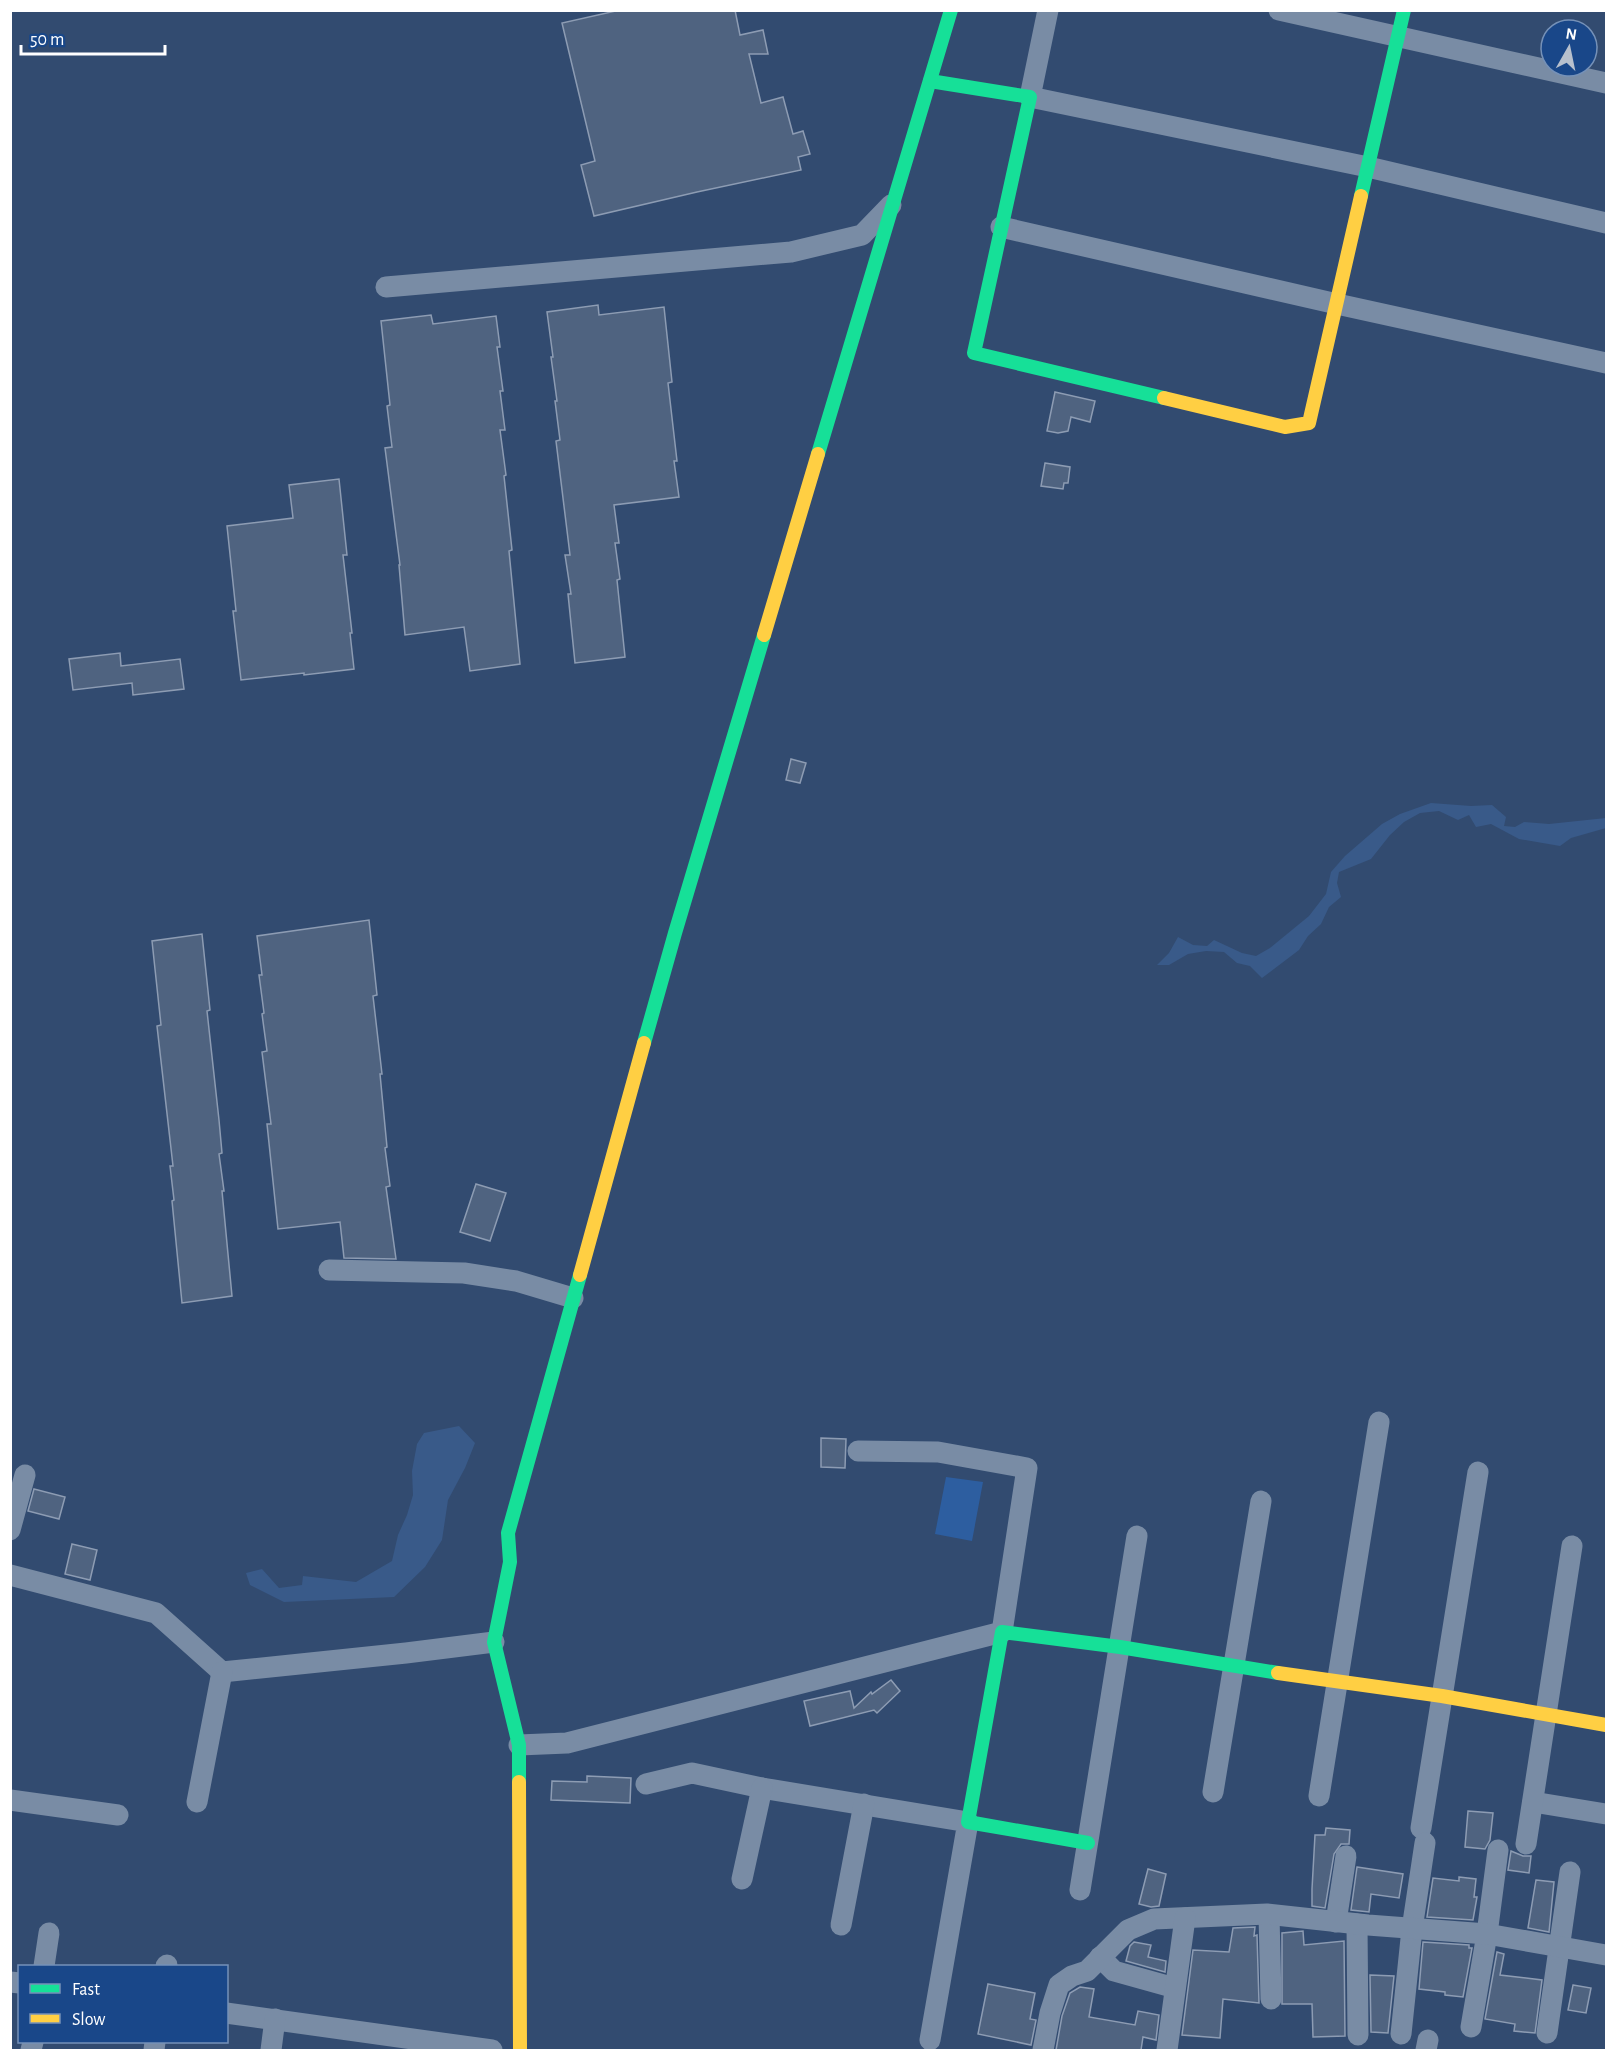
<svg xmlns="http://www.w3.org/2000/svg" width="1617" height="2061" font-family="'Alegreya Sans',sans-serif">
  <rect width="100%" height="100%" fill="#324b70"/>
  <path fill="#2d5ea0" d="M 946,1477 L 983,1482 L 972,1541 L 935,1534 Z"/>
  <g fill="#395a89">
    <path d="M 1431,803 L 1471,806 L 1492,805 L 1506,817 L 1504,826 L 1515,827 L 1524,822 L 1549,824 L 1606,818 L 1606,828 L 1571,838 L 1560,846 L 1519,839 L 1491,824 L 1476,827 L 1469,815 L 1458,820 L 1439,811 L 1420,813 L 1404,822 L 1390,835 L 1371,859 L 1339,872 L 1337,883 L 1341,897 L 1329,907 L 1321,924 L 1308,936 L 1299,950 L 1262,978 L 1250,966 L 1237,963 L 1224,952 L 1206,951 L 1188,954 L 1169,965 L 1157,965 L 1169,953 L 1178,937 L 1193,945 L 1207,946 L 1214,940 L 1242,953 L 1256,956 L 1270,948 L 1309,916 L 1326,894 L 1331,872 L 1345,856 L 1382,824 L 1400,814 Z"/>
    <path d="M 459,1426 L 475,1443 L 465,1468 L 448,1500 L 442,1540 L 425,1567 L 394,1597 L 284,1602 L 250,1585 L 246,1573 L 262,1569 L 279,1588 L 302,1585 L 303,1576 L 356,1582 L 392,1561 L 398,1535 L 407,1515 L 413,1495 L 412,1471 L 417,1444 L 424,1433 Z"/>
  </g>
  <g fill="#4f6380" stroke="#8d9cb3" stroke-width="1.5">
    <path d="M 620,10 L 735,10 L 740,35 L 763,30 L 768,54 L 749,54 L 761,103 L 783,97 L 793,134 L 803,131 L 810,154 L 798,157 L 801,170 L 697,192 L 594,216 L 581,165 L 595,161 L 562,23 Z"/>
    <path d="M 598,305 L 599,315 L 664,307 L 672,382 L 668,383 L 677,461 L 674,461 L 679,497 L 614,505 L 619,543 L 615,543 L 620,579 L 617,580 L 625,657 L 575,663 L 568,594 L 571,594 L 565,555 L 570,555 L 556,441 L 560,440 L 555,401 L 557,401 L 551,357 L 553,357 L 547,312 Z"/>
    <path d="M 431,315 L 433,324 L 496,316 L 500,347 L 497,347 L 503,391 L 500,391 L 505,430 L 500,430 L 506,475 L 504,476 L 512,550 L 509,551 L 520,664 L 470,671 L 464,627 L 405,635 L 399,565 L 400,565 L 385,448 L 392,447 L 387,406 L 390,405 L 381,321 Z"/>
    <path d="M 1055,392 L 1095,401 L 1090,422 L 1071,417 L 1068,431 L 1058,433 L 1047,431 Z"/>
    <path d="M 1045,463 L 1070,467 L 1068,483 L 1064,483 L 1063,489 L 1041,486 Z"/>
    <path d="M 339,479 L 347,555 L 343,555 L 352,633 L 350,633 L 354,669 L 304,675 L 304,673 L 241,680 L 233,611 L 236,611 L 227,526 L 293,518 L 289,485 Z"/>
    <path d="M 120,653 L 121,666 L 180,659 L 184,689 L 133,695 L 132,683 L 73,690 L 69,659 Z"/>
    <path d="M 791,759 L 806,763 L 800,783 L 786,780 Z"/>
    <path d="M 369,920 L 377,995 L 373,996 L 382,1074 L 380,1074 L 387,1147 L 385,1148 L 390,1186 L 386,1187 L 396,1259 L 344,1258 L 340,1222 L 278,1229 L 267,1124 L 271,1124 L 262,1052 L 267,1051 L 262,1014 L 264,1013 L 259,975 L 262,975 L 257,936 Z"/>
    <path d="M 202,934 L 210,1010 L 207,1011 L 219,1120 L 222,1153 L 219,1154 L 224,1191 L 222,1191 L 232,1296 L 182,1303 L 172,1201 L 174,1200 L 170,1166 L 173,1166 L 157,1026 L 161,1025 L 152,941 Z"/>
    <path d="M 476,1184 L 506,1193 L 490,1241 L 460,1232 Z"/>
    <path d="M 821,1438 L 846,1439 L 845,1468 L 821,1467 Z"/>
    <path d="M 34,1489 L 65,1497 L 59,1519 L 28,1511 Z"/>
    <path d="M 72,1544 L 97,1550 L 90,1580 L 65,1574 Z"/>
    <path d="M 891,1680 L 900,1691 L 877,1713 L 874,1710 L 810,1726 L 804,1701 L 850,1691 L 854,1708 L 871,1692 L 872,1694 Z"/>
    <path d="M 587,1776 L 631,1778 L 630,1803 L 551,1800 L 552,1781 L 587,1782 Z"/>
    <path d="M 1468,1811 L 1493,1813 L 1490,1840 L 1485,1849 L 1465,1847 Z"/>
    <path d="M 1326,1828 L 1350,1830 L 1349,1844 L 1341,1844 L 1334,1854 L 1325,1908 L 1312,1906 L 1312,1889 L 1315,1835 L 1325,1835 Z"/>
    <path d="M 1511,1851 L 1523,1856 L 1531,1856 L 1529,1873 L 1508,1870 Z"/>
    <path d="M 1357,1867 L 1403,1874 L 1399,1898 L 1371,1894 L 1369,1912 L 1351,1910 Z"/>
    <path d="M 1148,1869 L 1166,1874 L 1159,1906 L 1151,1907 L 1139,1904 Z"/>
    <path d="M 1459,1877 L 1476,1879 L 1474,1897 L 1477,1897 L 1473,1920 L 1427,1917 L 1433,1878 L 1459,1881 Z"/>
    <path d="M 1536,1880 L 1554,1882 L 1549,1932 L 1528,1928 Z"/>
    <path d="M 1255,1927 L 1254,1936 L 1257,1935 L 1259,2003 L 1223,1999 L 1220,2038 L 1182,2035 L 1193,1950 L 1229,1952 L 1233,1928 Z"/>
    <path d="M 1303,1931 L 1304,1945 L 1344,1941 L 1345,2036 L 1313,2037 L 1312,2004 L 1282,2004 L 1282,1933 Z"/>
    <path d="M 1134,1942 L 1151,1945 L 1148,1957 L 1166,1961 L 1165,1972 L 1126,1961 L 1130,1946 Z"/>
    <path d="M 1423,1942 L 1469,1945 L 1469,1948 L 1472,1948 L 1463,1997 L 1445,1995 L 1445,1992 L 1419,1989 Z"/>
    <path d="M 1497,1952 L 1504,1954 L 1500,1975 L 1542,1980 L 1535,2033 L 1514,2031 L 1515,2024 L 1485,2019 Z"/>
    <path d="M 1370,1975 L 1394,1976 L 1388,2033 L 1371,2032 Z"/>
    <path d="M 988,1984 L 1035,1993 L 1030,2019 L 1036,2020 L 1031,2045 L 978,2034 Z"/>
    <path d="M 1573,1985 L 1591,1988 L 1586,2013 L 1568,2010 Z"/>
    <path d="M 1080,1987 L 1094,1989 L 1089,2017 L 1135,2025 L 1138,2011 L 1159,2015 L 1156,2040 L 1143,2037 L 1141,2050 L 1056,2050 L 1062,2016 L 1070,1993 Z"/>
  </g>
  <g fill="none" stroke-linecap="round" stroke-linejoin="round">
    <g stroke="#798ca5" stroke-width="21">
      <path d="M 1048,10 L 1030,97 L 1368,167 L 1606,223"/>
      <path d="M 1279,10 L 1606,83"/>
      <path d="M 1001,227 L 1337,304 L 1606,363"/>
      <path d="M 386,287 L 791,252 L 862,235 L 891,205"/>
      <path d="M 329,1270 L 464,1273 L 516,1281 L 573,1298"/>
      <path d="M 10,1530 L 25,1475"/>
      <path d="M 10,1575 L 156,1613 L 222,1672 L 406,1653 L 494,1642"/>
      <path d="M 519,1745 L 567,1743 L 1002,1632 L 1027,1468 L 938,1452 L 858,1451"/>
      <path d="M 646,1784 L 692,1773 L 762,1788 L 968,1822 L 930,2040"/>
      <path d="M 1213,1792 L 1261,1501"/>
      <path d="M 1319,1796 L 1379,1422"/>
      <path d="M 10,1800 L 118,1815"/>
      <path d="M 197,1802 L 222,1672"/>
      <path d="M 1533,1802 L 1606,1814"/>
      <path d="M 1421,1828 L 1478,1472"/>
      <path d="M 1526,1844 L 1572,1546"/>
      <path d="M 742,1879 L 762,1788"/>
      <path d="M 1080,1890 L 1137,1536"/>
      <path d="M 1269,1915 L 1271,1999"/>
      <path d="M 1336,1922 L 1346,1856"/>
      <path d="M 1357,1924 L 1358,2035"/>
      <path d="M 841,1925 L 864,1804"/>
      <path d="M 1100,1957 L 1114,1971 L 1175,1988"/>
      <path d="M 44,1966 L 49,1933"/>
      <path d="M 166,1966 L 167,1965"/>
      <path d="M 10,1982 L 20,1983"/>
      <path d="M 226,2013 L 492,2050"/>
      <path d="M 1471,2027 L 1487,1934 L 1498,1850"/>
      <path d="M 1547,2033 L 1570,1872"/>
      <path d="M 1401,2034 L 1412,1929 L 1425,1843"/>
      <path d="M 31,2050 L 33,2042"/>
      <path d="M 154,2050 L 155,2042"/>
      <path d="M 271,2050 L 275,2019"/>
      <path d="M 1043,2050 L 1050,2013 L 1059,1985 L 1072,1976 L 1087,1971 L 1128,1930 L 1154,1919 L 1267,1914 L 1368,1925 L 1487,1934 L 1606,1955"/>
      <path d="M 1167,2050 L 1185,1918"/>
      <path d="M 1426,2050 L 1428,2040"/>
    </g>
    <g stroke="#16e098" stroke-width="14">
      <path d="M 930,81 L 1030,97 L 974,353 L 1164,398"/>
      <path d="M 1361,196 L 1404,10"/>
      <path d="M 818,454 L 951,10"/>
      <path d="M 644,1043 L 675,933 L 764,635"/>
      <path d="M 519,1782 L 519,1745 L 494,1642 L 510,1562 L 508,1533 L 580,1275"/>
      <path d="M 1088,1843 L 968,1822 L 1002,1632 L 1120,1647 L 1278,1673"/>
    </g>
    <g stroke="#ffcf43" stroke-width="14">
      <path d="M 1164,398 L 1285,427 L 1309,423 L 1361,196"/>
      <path d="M 764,635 L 818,454"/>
      <path d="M 580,1275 L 644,1043"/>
      <path d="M 1278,1673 L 1442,1696 L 1606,1725"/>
      <path d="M 519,1782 L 520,2050"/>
    </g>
  </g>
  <rect width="1617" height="2061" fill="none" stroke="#ffffff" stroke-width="24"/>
  <rect x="18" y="1965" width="210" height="78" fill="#194789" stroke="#7591b8" stroke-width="1.5"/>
  <rect x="30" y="1984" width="30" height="9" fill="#16e098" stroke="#7591b8" stroke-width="1.5"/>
  <text x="72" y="1995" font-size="18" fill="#ffffff">Fast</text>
  <rect x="30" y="2014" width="30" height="9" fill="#ffcf43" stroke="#7591b8" stroke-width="1.5"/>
  <text x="72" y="2025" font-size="18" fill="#ffffff">Slow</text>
  <g transform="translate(1569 48) rotate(9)"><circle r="28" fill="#194789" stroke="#7591b8" stroke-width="1.5"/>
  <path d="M0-4.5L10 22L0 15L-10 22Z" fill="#b7c0cd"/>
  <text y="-9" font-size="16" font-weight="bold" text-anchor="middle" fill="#ffffff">N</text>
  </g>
  <path d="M21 45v9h144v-9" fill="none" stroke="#ffffff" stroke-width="3"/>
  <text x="30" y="45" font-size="18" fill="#ffffff" stroke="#194789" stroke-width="4.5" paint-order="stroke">50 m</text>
</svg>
